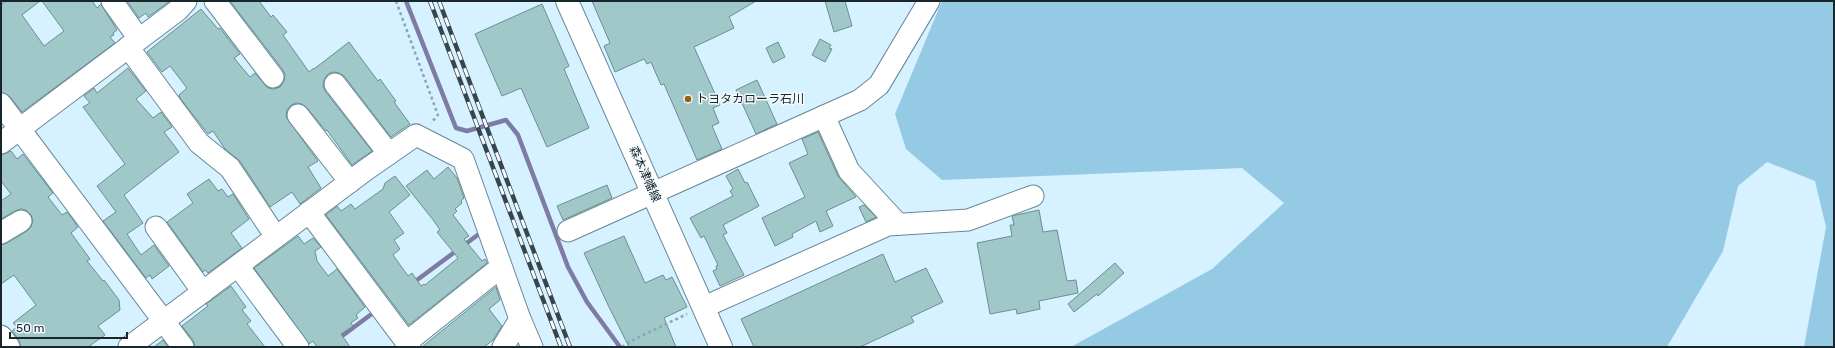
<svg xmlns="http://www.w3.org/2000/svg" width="1835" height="348" font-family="Rubik,'Noto Sans JP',sans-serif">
  <rect width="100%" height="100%" fill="#d6f1ff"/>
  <path fill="#94cae4" d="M 942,1 L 1834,1 L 1834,347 L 1804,347 L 1826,227 L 1815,181 L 1767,162 L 1738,186 L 1723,251 L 1667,347 L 1071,347 L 1212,269 L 1284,203 L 1242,168 L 942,180 L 906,149 L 895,114 Z"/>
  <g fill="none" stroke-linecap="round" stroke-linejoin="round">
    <g stroke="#7e7ca4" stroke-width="4.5">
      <path d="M 406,1 L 456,128 L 467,131 L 506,120 L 518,135 L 568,267 L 587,302 L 620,347"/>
      <path d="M 413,283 L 483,231"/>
      <path d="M 338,339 L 377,310"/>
    </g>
  </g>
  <g fill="#a0c8c9" stroke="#699091">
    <path d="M 6,1 L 40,1 L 22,15 L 44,46 L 64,31 L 42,1 L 92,1 L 97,8 L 101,4 L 117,30 L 113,33 L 114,35 L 110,37 L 115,43 L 22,112 L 10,97 L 1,92 L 1,5 Z"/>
    <path d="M 127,1 L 170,1 L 148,17 L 146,13 L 139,18 Z"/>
    <path d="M 230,1 L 259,1 L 271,17 L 273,15 L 287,32 L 283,35 L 309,72 L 314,68 L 314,69 L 349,42 L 378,81 L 380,79 L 396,101 L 394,102 L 410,124 L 391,137 L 344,76 L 339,73 L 333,72 L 328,74 L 324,80 L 323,86 L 325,91 L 372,151 L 352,165 L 327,130 L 326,131 L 307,108 L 302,104 L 296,103 L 291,105 L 287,110 L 286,117 L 318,161 L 308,167 L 321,188 L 300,204 L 292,192 L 270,207 L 240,161 L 225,149 L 213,131 L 208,134 L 180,98 L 179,95 L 187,88 L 170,66 L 162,72 L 147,52 L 201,9 L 218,29 L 220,28 L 240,54 L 234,58 L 250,77 L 255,73 L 268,88 L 274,89 L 280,87 L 284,81 L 285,75 L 283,70 Z"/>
    <path d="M 592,1 L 756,1 L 729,17 L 734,28 L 694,47 L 720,105 L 713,108 L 719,123 L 712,126 L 722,149 L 697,160 L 664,84 L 661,85 L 651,62 L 647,64 L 644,59 L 615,72 L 604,46 L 610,43 Z"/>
    <path d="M 825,1 L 845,1 L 852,26 L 834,32 Z"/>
    <path d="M 542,4 L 569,66 L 564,69 L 589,128 L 547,147 L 521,88 L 502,96 L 475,34 Z"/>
    <path d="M 820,39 L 831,45 L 829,48 L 832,49 L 825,62 L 812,55 Z"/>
    <path d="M 778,42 L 785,57 L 773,63 L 766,48 Z"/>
    <path d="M 128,68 L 146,91 L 136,99 L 153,118 L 161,112 L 172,127 L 164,132 L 179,152 L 124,195 L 143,223 L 127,234 L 141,255 L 154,245 L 169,266 L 152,279 L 150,275 L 146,278 L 103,221 L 116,212 L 97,186 L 125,164 L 83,107 L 90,103 L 84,96 L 94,88 L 97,93 Z"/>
    <path d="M 757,80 L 777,124 L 756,134 L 736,90 Z"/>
    <path d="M 818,132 L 838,176 L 856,197 L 826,211 L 833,226 L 820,232 L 816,221 L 792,234 L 793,237 L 775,246 L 762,218 L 805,197 L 789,163 L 808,154 L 802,139 Z"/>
    <path d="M 11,151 L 17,159 L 23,154 L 53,193 L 48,197 L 62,215 L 67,212 L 78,227 L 71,233 L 90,259 L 87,261 L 103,281 L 104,280 L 119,300 L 120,310 L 98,326 L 105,335 L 88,347 L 21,347 L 19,340 L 12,331 L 17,327 L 13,323 L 36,305 L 14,275 L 1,284 L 1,245 L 7,243 L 27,231 L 31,227 L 33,221 L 31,215 L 26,210 L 21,209 L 15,211 L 1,219 L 1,201 L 11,194 L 1,181 L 1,155 Z"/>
    <path d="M 448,167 L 457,178 L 464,198 L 461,201 L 462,203 L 455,209 L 457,211 L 453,215 L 469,236 L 464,239 L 482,261 L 485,259 L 487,263 L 409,325 L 326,215 L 337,206 L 341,211 L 351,204 L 355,209 L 383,189 L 385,183 L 395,176 L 410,195 L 389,212 L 404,233 L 394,240 L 400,249 L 393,255 L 408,276 L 412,273 L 421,286 L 424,284 L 425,285 L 458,258 L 437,232 L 440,230 L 434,221 L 406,186 L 427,170 L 434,179 Z"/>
    <path d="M 738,169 L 745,183 L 747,182 L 759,206 L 723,225 L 727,233 L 723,235 L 744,275 L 720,286 L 713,271 L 717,269 L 716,266 L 718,265 L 704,236 L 701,238 L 690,218 L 733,196 L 730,191 L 733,189 L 726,176 Z"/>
    <path d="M 209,179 L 218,191 L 222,189 L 228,197 L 233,194 L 249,219 L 231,233 L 242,248 L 208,273 L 205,270 L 203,272 L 167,222 L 193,203 L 187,194 Z"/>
    <path d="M 607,185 L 612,198 L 563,220 L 557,206 Z"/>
    <path d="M 864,205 L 876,217 L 866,222 L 859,207 Z"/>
    <path d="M 1039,210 L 1043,232 L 1057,230 L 1067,281 L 1076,280 L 1078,293 L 1039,301 L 1040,309 L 1017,314 L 1016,309 L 990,314 L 977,243 L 1012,236 L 1010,225 L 1014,225 L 1012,216 Z"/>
    <path d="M 298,236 L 304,244 L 313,238 L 321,247 L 315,251 L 317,261 L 328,276 L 337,269 L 365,307 L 356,315 L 358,318 L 351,323 L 353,326 L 341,334 L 350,347 L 317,347 L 313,341 L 309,344 L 254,268 Z"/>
    <path d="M 624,236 L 645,283 L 663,275 L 666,280 L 672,277 L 687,307 L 664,318 L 676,347 L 629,347 L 609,307 L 584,253 Z"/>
    <path d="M 883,254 L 895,282 L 926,268 L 943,302 L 911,317 L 914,322 L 860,347 L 754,347 L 741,319 Z"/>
    <path d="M 1115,263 L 1124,273 L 1098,296 L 1097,294 L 1074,312 L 1068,304 Z"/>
    <path d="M 231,286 L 246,307 L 242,310 L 251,321 L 247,324 L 265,347 L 195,347 L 193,340 L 182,326 L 208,306 L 206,304 Z"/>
    <path d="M 496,287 L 500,300 L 489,309 L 502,326 L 493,340 L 484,347 L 422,347 Z"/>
    <path d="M 163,340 L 168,347 L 154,347 Z"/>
  </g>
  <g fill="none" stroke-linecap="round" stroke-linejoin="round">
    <defs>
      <g id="minor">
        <path d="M 112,1 L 139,39"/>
        <path d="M 215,1 L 273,77"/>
        <path d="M 128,47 L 199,143 L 230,168 L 276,237"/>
        <path d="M 335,84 L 389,154"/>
        <path d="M 1,104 L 183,347"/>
        <path d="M 298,115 L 350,182"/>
        <path d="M 824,116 L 849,171 L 898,224"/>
        <path d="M 1,143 L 178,10 L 186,1"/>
        <path d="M 309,212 L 410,347"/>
        <path d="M 156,227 L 203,292"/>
        <path d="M 568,231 L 860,100 L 879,85 L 929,1"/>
        <path d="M 1,233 L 21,221"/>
        <path d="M 238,266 L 298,347"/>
        <path d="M 704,307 L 888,225 L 968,220 L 1033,196"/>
        <path d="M 520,319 L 532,347"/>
        <path d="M 1,336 L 9,347"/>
        <path d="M 407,342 L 501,267"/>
        <path d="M 129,347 L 367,169 L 416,135 L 463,159 L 520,319 L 503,347"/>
      </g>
      <path id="major" d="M 567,1 L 721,347"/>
    </defs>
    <use href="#minor" stroke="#688897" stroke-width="23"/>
    <use href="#major" stroke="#688897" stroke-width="24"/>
    <g stroke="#8fa5b0" stroke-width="2.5" stroke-dasharray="3 3" stroke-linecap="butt">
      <path d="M 396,1 L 438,115 L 431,123"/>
      <path d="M 622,347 L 633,340 L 687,314"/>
    </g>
    <use href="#minor" stroke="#fff" stroke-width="21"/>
    <use href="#major" stroke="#fff" stroke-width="22"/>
    <defs>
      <g id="rail">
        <path d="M 430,1 L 561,347"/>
        <path d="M 439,1 L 570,347"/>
      </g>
    </defs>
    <use href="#rail" stroke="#37464d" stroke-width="4.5"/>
    <use href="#rail" stroke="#f4fbfe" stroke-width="3" stroke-dasharray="9" stroke-linecap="butt"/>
  </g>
  <circle fill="#936212" stroke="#f4fbfe" stroke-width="1.5" cx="688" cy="99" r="4"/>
  <g text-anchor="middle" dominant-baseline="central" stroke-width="3" stroke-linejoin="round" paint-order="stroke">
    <g font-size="12" fill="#19262c" stroke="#f4fbfe" text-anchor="start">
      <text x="696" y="99">トヨタカローラ石川</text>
    </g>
    <g font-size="12" fill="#19262c" stroke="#f4fbfe">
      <text transform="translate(645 174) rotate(66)">森本津幡線</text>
    </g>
  </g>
  <rect width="1835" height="348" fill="none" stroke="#19262c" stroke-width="4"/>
  <path d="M10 332v6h117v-6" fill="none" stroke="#19262c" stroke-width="2"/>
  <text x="16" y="332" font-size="12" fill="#19262c" stroke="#f4fbfe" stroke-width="3" paint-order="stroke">50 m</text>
</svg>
